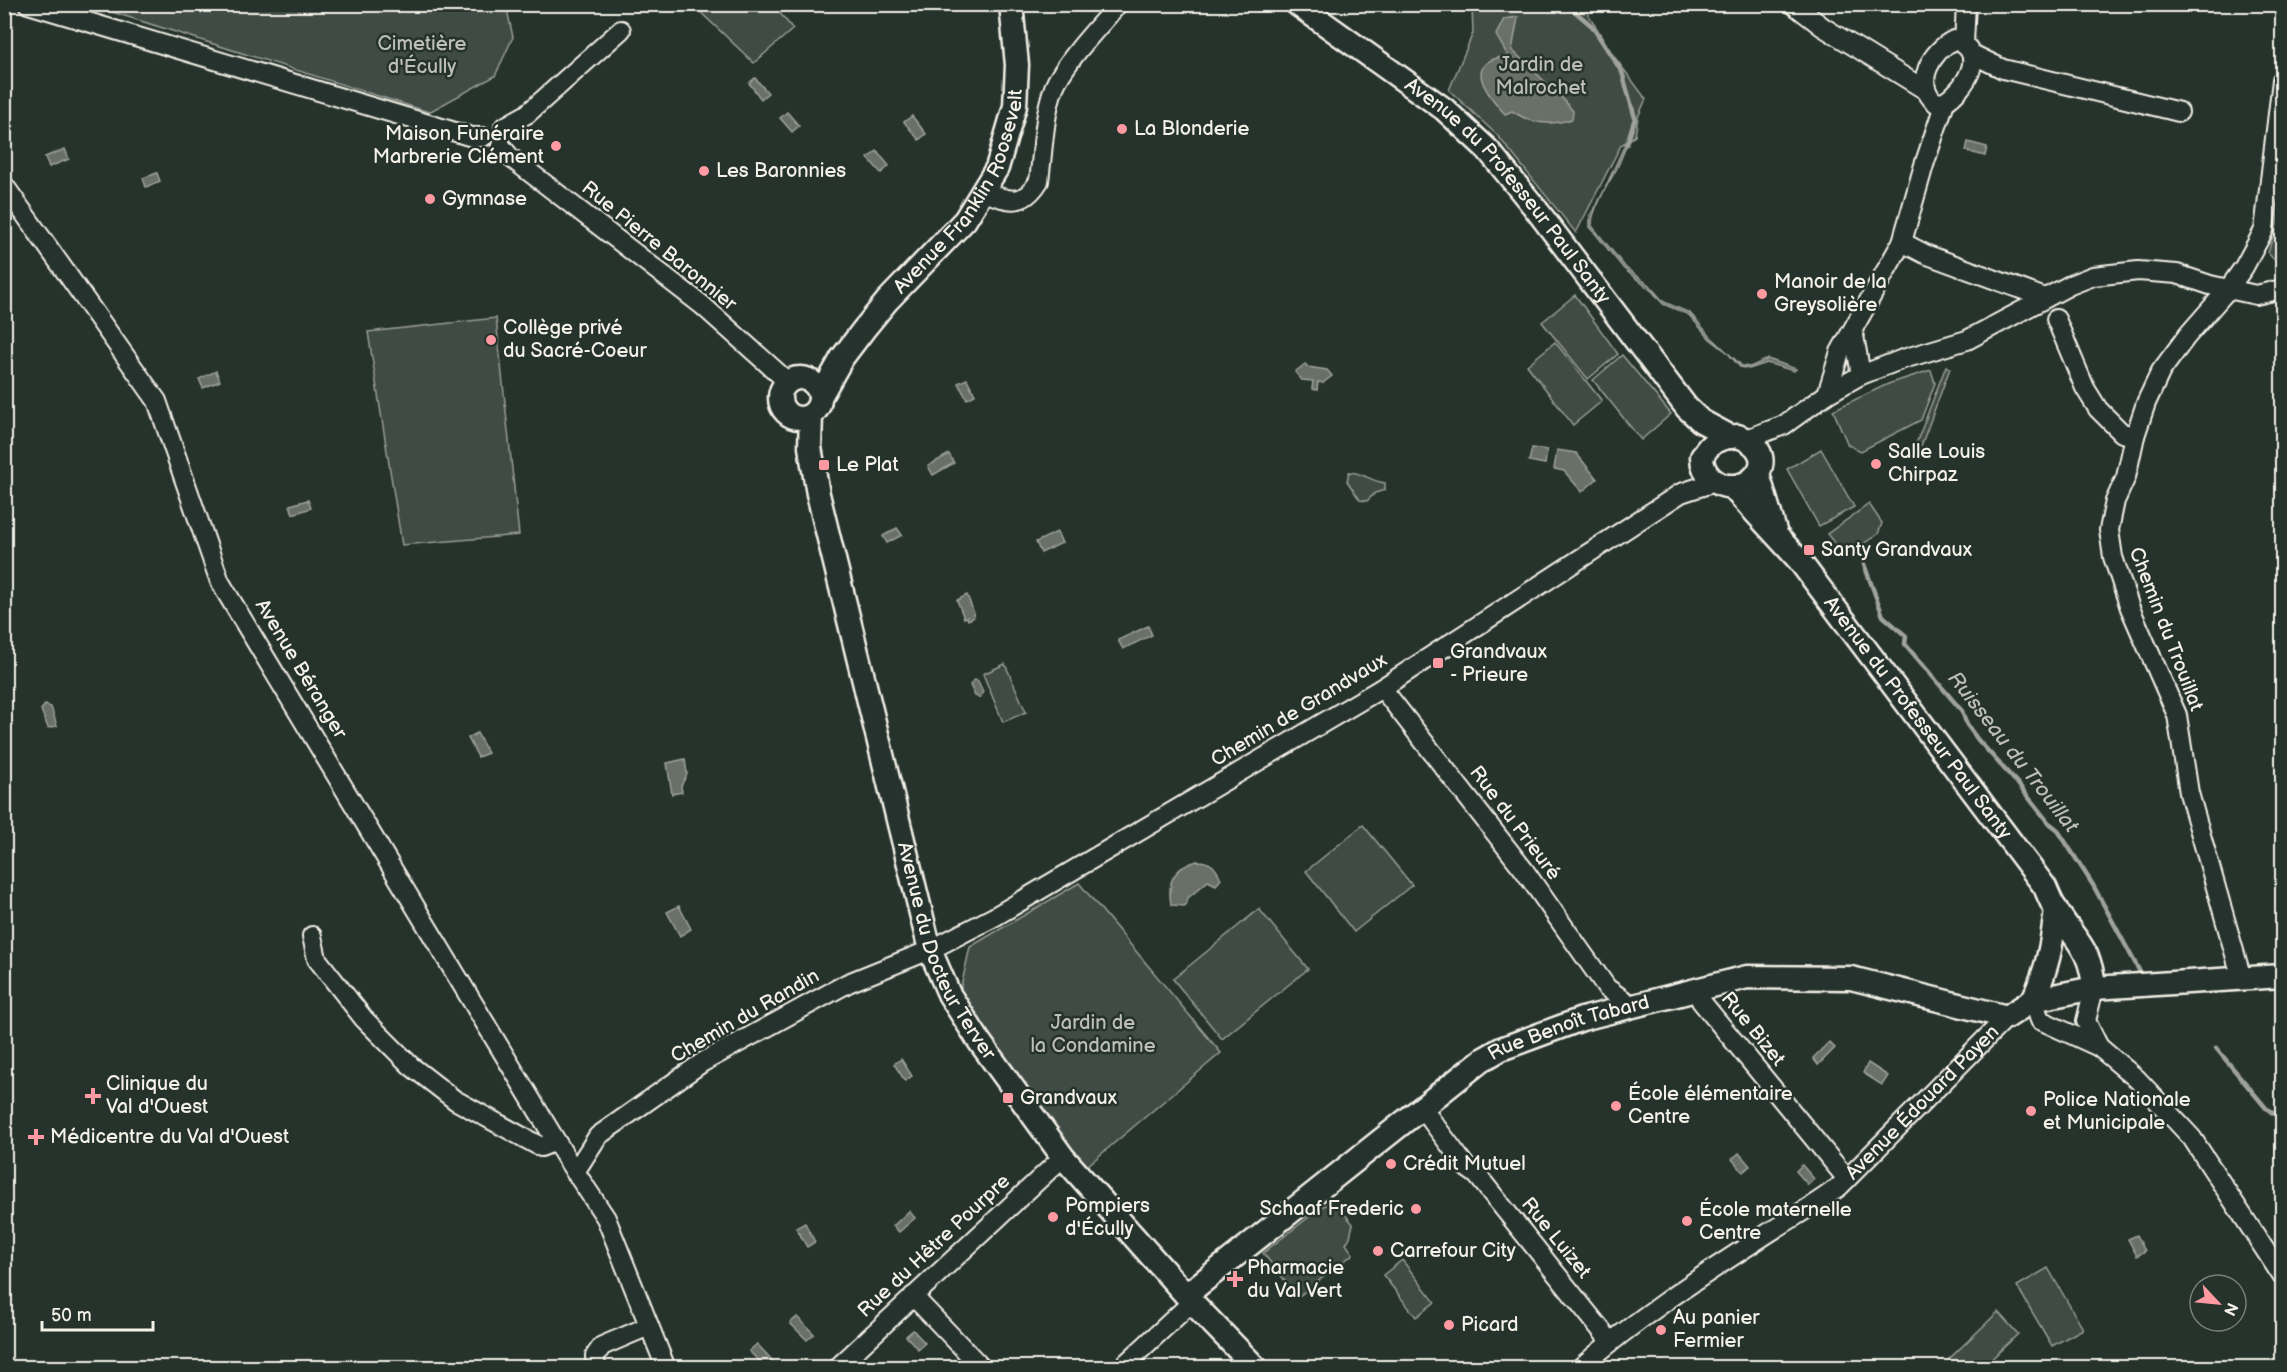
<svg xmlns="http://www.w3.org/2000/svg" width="2287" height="1372" font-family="'Balsamiq Sans',sans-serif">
  <rect width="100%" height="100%" fill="#26332d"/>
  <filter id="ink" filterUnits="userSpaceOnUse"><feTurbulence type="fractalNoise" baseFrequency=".0167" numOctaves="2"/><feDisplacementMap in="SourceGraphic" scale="12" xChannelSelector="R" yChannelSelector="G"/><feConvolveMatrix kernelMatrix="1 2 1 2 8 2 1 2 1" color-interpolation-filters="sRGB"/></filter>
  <g filter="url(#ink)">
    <g fill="#414b45" stroke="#9a9e96" stroke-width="1.5">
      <path d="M 1579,4 L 1584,7 L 1613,55 L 1646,99 L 1638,117 L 1635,136 L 1621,145 L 1576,233 L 1498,136 L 1449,90 L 1473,33 L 1472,5 Z"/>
      <path d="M 90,5 L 506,5 L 513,37 L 495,76 L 429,112 Z"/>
      <path d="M 693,5 L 773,5 L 793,29 L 754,63 Z"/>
      <path d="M 2282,181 L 2282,268 L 2268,253 L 2277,223 Z"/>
      <path d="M 1575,295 L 1618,354 L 1588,379 L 1542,322 Z"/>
      <path d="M 496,318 L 519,535 L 402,545 L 368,332 Z"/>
      <path d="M 1555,342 L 1602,401 L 1573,425 L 1527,365 Z"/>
      <path d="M 1622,355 L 1671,414 L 1641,440 L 1593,380 Z"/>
      <path d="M 1946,366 L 1950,368 L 1921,446 L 1916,444 Z"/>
      <path d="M 1931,370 L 1935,383 L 1921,420 L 1861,451 L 1848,445 L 1833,410 L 1888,384 Z"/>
      <path d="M 1821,449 L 1854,507 L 1819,526 L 1787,469 Z"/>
      <path d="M 1349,472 C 1365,473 1369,481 1385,483 L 1385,490 L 1375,493 L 1367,501 L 1360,500 L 1347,481 Z"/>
      <path d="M 1869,504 L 1882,523 L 1878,534 L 1845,556 L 1827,534 Z"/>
      <path d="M 1005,664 L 1026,712 L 1003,722 L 983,674 Z"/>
      <path d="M 1363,825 L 1412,885 L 1354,932 L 1306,871 Z"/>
      <path d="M 1079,883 L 1221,1053 L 1087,1166 C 1040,1112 997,1053 960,991 L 970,947 Z"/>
      <path d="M 1259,909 L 1308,969 L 1222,1039 L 1173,979 Z"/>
      <path d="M 1332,1204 L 1342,1211 L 1353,1224 L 1350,1237 L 1346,1244 L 1353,1254 L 1298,1297 L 1263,1253 L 1323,1206 Z"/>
      <path d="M 1402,1260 L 1435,1302 L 1416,1317 L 1383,1275 Z"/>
      <path d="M 2048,1268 L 2083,1329 L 2052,1346 L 2017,1286 Z"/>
      <path d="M 1998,1312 L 2018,1334 L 1983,1367 L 1957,1367 L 1949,1359 Z"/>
    </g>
    <g fill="#676f68" stroke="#9fa39b" stroke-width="1.5">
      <path d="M 1518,17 L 1512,50 L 1563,99 L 1573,111 L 1572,119 C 1549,126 1532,124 1512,111 L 1505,114 C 1486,93 1461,61 1508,56 L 1496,35 L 1504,19 Z"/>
      <path d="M 755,78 L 768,93 L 761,99 L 749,83 Z"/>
      <path d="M 787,112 L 799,126 L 792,132 L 780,118 Z"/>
      <path d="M 912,116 L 926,134 L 919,140 L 904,122 Z"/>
      <path d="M 1627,140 L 1629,140 C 1624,150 1621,160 1616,170 C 1608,184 1591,210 1592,226 L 1626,268 L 1649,285 L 1664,302 L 1690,313 L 1711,337 L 1742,366 L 1750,367 L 1768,359 L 1796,369 L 1794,371 L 1767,363 L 1749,369 L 1740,367 L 1727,352 L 1710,339 L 1689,315 L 1663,304 L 1653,292 L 1624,269 L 1590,227 L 1590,215 L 1598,204 Z"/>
      <path d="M 1968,142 L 1987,147 L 1985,156 L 1966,151 Z"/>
      <path d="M 65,149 L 69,159 L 49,167 L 45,157 Z"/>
      <path d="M 877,151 L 889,166 L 881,173 L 868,158 Z"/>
      <path d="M 157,173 L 160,181 L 146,187 L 143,178 Z"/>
      <path d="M 1305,364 L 1308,367 L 1327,370 L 1332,376 L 1323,383 L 1318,382 L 1317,390 L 1312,389 L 1313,381 L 1302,380 L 1295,372 Z"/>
      <path d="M 216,371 L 220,381 L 203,388 L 199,379 Z"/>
      <path d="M 967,379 L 975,395 L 967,399 L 958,383 Z"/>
      <path d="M 1532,448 L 1547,450 L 1545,464 L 1529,461 Z"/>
      <path d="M 1557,450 L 1576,453 L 1597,479 L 1582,492 L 1564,471 L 1554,469 Z"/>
      <path d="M 949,454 L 954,463 L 933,475 L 928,466 Z"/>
      <path d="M 308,500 L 311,508 L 293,514 L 290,505 Z"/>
      <path d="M 897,528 L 902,535 L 887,543 L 883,536 Z"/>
      <path d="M 1057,532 L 1062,543 L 1041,553 L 1036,542 Z"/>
      <path d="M 967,595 L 974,613 L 973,614 L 974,617 L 968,620 L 967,617 L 964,618 L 957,600 Z"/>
      <path d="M 1148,626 L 1152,635 L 1123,649 L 1118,640 Z"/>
      <path d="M 974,680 L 978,681 L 983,692 L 980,698 L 975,696 L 970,685 Z"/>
      <path d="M 45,705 L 51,707 L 57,726 L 48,728 L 41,710 Z"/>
      <path d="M 477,733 L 488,753 L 478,757 L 468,738 Z"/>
      <path d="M 685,759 L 687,774 L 681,786 L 682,792 L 672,794 L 667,763 Z"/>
      <path d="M 1197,861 C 1211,861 1216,867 1221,879 L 1216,885 L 1208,881 L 1188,898 L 1185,906 L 1171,905 C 1167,881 1173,868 1197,861 Z"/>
      <path d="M 679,906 L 691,929 L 680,936 L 667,912 Z"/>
      <path d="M 1829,1042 L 1835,1048 L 1818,1065 L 1813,1058 Z"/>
      <path d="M 901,1059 L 912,1076 L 905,1081 L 894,1064 Z"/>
      <path d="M 1868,1063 L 1888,1076 L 1882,1085 L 1863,1073 Z"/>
      <path d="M 1739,1153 L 1750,1166 L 1743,1172 L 1732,1159 Z"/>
      <path d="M 1802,1165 L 1814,1179 L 1808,1185 L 1796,1171 Z"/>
      <path d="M 909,1211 L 915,1218 L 899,1232 L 893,1226 Z"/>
      <path d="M 805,1223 L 815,1242 L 807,1247 L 796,1228 Z"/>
      <path d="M 2137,1235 L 2145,1251 L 2137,1256 L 2128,1239 Z"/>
      <path d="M 797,1317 L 814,1334 L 807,1340 L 790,1323 Z"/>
      <path d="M 913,1330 L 925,1343 L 918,1349 L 906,1336 Z"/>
      <path d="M 757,1344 L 772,1360 L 765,1367 L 749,1351 Z"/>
    </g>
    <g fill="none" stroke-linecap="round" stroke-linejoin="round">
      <g stroke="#9fa39b" stroke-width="4.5">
        <path d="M 1566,4 L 1592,26 L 1622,72 L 1635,118 L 1627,144"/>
        <path d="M 1861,556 L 1883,616 L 1906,636 L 1905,644 L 1962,711 L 1967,725 L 1978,740 L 2018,784 L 2048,822 L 2057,829 L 2093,885 L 2140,972"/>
        <path d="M 2216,1048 L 2266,1108 L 2282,1120"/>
      </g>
      <defs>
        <g id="minor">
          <path d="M 28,4 L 472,137 L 483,137"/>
          <path d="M 1793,4 L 1823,27 L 1927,91"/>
          <path d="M 1964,43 L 1966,4"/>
          <path d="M 1972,54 L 2003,69 L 2179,112"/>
          <path d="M 504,127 L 527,114 L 621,30"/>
          <path d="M 501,146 L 510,157 L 702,305 L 788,382"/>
          <path d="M 4,185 L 157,401 L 220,582 L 568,1161 L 606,1218 L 666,1368"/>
          <path d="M 984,192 C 1009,201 1023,207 1039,181 C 1043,153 1044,105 1057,81 C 1073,53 1097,29 1118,4"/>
          <path d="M 1902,242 L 1925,254 L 2045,298"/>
          <path d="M 2056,319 L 2085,388 L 2098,409 L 2122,433 L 2135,436"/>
          <path d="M 1853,330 L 1861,375"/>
          <path d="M 1827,394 L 1840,352 L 1902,242 L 1924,165 L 1945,102 C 1965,89 1990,51 1954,40 C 1932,50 1912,84 1936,103 L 1945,102"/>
          <path d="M 1747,439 L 1784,425 L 1827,394 L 1861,375 L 1903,359 L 1967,340 L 2070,285 L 2093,276 L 2138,271 L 2177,274 L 2210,285 L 2256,295 L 2282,289"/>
          <path d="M 1382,688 L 1524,870 L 1607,988 L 1632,1006"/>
          <path d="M 312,936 L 317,959 L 364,1019 L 411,1066 L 455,1100 L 541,1147 L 556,1141"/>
          <path d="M 2242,979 L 2189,793 L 2177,715 L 2130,608 L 2113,557 L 2109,530 L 2115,501 L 2126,477 L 2135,436 L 2146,403 L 2161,371 L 2187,336 L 2229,288 L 2244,267 L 2264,230 L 2282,80"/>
          <path d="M 2094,988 L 2086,1021 L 2099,1047"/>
          <path d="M 1697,989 L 1701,1001 L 1847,1179"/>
          <path d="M 2033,1000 L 2040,1020 L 2099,1047 L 2137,1079 L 2192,1138 L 2282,1276"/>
          <path d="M 1422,1108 L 1467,1168 L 1477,1175 L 1610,1341"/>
          <path d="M 575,1172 L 598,1136 L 703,1062 L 848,983 L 930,950 L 994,917 L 1382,688 L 1681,493 L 1715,482"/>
          <path d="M 913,1296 L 982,1368"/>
          <path d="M 596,1368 L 595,1356 L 602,1346 L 649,1326"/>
          <path d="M 837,1368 L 1063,1157"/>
          <path d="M 1121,1368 L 1192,1302"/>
          <path id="s1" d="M 1580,1368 C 1636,1319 1697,1279 1759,1239 C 1786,1221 1814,1206 1840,1186 L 2007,1017"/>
        </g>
        <g id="major">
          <path id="s2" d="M 1297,4 L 1444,109 L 1488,150 L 1536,209 L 1687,408 L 1701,421 L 1731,437"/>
          <circle cx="800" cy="398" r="20"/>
          <path id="s3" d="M 820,397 L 842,358 L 864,329 L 887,301 L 965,220 L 997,168 L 1015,106 L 1017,65 L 1011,4"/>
          <path id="s4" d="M 811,415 L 810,447 L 818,494 L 930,950 L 949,994 L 979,1041 L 1063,1157 L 1192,1302 L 1256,1368"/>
          <path d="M 1738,436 C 1792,457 1740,506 1711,478 C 1705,472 1702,466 1702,457 C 1710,441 1721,437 1738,436 Z"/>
          <path d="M 1758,474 L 1775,531"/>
          <path id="s5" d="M 1731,486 L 1798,559 L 2045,887 C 2048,894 2051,902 2055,908 C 2074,940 2091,947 2094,988"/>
          <path d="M 2033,1000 C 2048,967 2052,945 2056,909"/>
          <path id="s6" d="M 1186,1295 L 1482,1060 L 1501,1049 L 1582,1019 L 1747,977 L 1851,978 L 2007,1017 L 2033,1000 L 2094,988 L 2282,976"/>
        </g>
      </defs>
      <use href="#minor" stroke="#f4f1e8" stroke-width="22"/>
      <use href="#major" stroke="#f4f1e8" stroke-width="27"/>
      <use href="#minor" stroke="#26332d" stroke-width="18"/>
      <use href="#major" stroke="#26332d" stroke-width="22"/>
    </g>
  </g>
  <g fill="#ff9aa2" stroke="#26332d" stroke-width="2">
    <circle cx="1122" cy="129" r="6"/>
    <circle cx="556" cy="146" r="6"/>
    <circle cx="704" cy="171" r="6"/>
    <circle cx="430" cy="199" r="6"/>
    <circle cx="1762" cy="294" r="6"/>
    <circle cx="491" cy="340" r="6"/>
    <circle cx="1876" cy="464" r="6"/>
    <rect x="818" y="459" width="12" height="12" rx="3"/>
    <rect x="1803" y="544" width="12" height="12" rx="3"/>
    <rect x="1432" y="657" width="12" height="12" rx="3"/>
    <path d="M90 1087h6v6h6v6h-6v6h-6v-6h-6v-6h6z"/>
    <rect x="1002" y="1092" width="12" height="12" rx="3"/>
    <circle cx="1616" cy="1106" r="6"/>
    <circle cx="2031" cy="1111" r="6"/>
    <path d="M33 1128h6v6h6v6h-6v6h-6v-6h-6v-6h6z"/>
    <circle cx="1391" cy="1164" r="6"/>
    <circle cx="1416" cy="1209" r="6"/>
    <circle cx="1053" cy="1217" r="6"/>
    <circle cx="1687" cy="1221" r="6"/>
    <circle cx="1378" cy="1251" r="6"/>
    <path d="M1232 1270h6v6h6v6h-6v6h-6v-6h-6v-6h6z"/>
    <circle cx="1449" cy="1325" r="6"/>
    <circle cx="1661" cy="1330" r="6"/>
  </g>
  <g text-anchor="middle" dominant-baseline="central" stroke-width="5" stroke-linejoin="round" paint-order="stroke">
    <g font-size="20" fill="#bebfb7" stroke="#26332d">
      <text x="422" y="44">Cimetière<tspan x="422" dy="23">d'Écully</tspan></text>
      <text x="1541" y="65">Jardin de<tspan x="1541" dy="23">Malrochet</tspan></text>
      <text x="1093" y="1023">Jardin de<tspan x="1093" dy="23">la Condamine</tspan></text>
    </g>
    <g font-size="20" fill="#f4f1e8" stroke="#26332d" text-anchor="start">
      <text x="1134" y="129">La Blonderie</text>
      <text x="544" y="134" text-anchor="end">Maison Funéraire<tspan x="544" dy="23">Marbrerie Clément</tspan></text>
      <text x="716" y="171">Les Baronnies</text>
      <text x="442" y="199">Gymnase</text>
      <text x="1774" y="282">Manoir de la<tspan x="1774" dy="23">Greysolière</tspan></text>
      <text x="503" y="328">Collège privé<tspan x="503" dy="23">du Sacré-Coeur</tspan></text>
      <text x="1888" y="452">Salle Louis<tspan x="1888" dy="23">Chirpaz</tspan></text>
      <text x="836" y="465">Le Plat</text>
      <text x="1821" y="550">Santy Grandvaux</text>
      <text x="1450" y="652">Grandvaux<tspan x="1450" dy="23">- Prieure</tspan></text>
      <text x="106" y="1084">Clinique du<tspan x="106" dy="23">Val d'Ouest</tspan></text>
      <text x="1628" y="1094">École élémentaire<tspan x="1628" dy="23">Centre</tspan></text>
      <text x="1020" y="1098">Grandvaux</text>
      <text x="2043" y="1100">Police Nationale<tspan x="2043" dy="23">et Municipale</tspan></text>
      <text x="50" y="1137">Médicentre du Val d'Ouest</text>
      <text x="1403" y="1164">Crédit Mutuel</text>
      <text x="1065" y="1206">Pompiers<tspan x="1065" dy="23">d'Écully</tspan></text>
      <text x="1404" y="1209" text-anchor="end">Schaaf Frederic</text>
      <text x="1699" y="1210">École maternelle<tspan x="1699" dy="23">Centre</tspan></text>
      <text x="1390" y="1251">Carrefour City</text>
      <text x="1247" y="1268">Pharmacie<tspan x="1247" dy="23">du Val Vert</tspan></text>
      <text x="1673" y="1318">Au panier<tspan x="1673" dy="23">Fermier</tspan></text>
      <text x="1461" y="1325">Picard</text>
    </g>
    <g font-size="20" fill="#f4f1e8" stroke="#26332d">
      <text stroke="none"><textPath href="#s3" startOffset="252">Avenue Franklin Roosevelt</textPath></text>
      <text stroke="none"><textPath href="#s2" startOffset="284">Avenue du Professeur Paul Santy</textPath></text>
      <text transform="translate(659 246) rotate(39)">Rue Pierre Baronnier</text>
      <text transform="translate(2166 629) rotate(69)">Chemin du Trouillat</text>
      <text transform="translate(301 669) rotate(59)">Avenue Béranger</text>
      <text transform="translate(1299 710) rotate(-31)">Chemin de Grandvaux</text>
      <text stroke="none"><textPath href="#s5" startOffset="298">Avenue du Professeur Paul Santy</textPath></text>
      <text transform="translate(1515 823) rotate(53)">Rue du Prieuré</text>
      <text stroke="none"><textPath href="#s4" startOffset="556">Avenue du Docteur Terver</textPath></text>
      <text transform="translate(745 1016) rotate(-30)">Chemin du Randin</text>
      <text transform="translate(1753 1029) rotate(51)">Rue Bizet</text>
      <text stroke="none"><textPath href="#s6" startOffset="471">Rue Benoît Tabard</textPath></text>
      <text stroke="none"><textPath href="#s1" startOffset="435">Avenue Édouard Payen</textPath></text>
      <text transform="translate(1556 1238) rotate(51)">Rue Luizet</text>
      <text transform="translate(934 1246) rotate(-43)">Rue du Hêtre Pourpre</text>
    </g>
    <g font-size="21" font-style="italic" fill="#bcbdb5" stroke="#26332d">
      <text transform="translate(2013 752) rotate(52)">Ruisseau du Trouillat</text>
    </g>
  </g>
  <rect width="2287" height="1372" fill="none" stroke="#26332d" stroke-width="24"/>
  <rect x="12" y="12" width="2263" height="1348" fill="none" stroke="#f4f1e8" stroke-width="2" filter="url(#ink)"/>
  <g transform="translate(2218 1303) rotate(116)"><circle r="28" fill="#26332d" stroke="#787f78" stroke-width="1.5"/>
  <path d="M0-4.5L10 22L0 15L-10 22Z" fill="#ff9aa2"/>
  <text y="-9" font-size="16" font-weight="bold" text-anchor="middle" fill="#f4f1e8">N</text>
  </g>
  <path d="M42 1321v9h111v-9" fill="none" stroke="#f4f1e8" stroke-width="3"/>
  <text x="51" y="1321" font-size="18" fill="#f4f1e8" stroke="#26332d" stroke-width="4.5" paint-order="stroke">50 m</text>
</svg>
